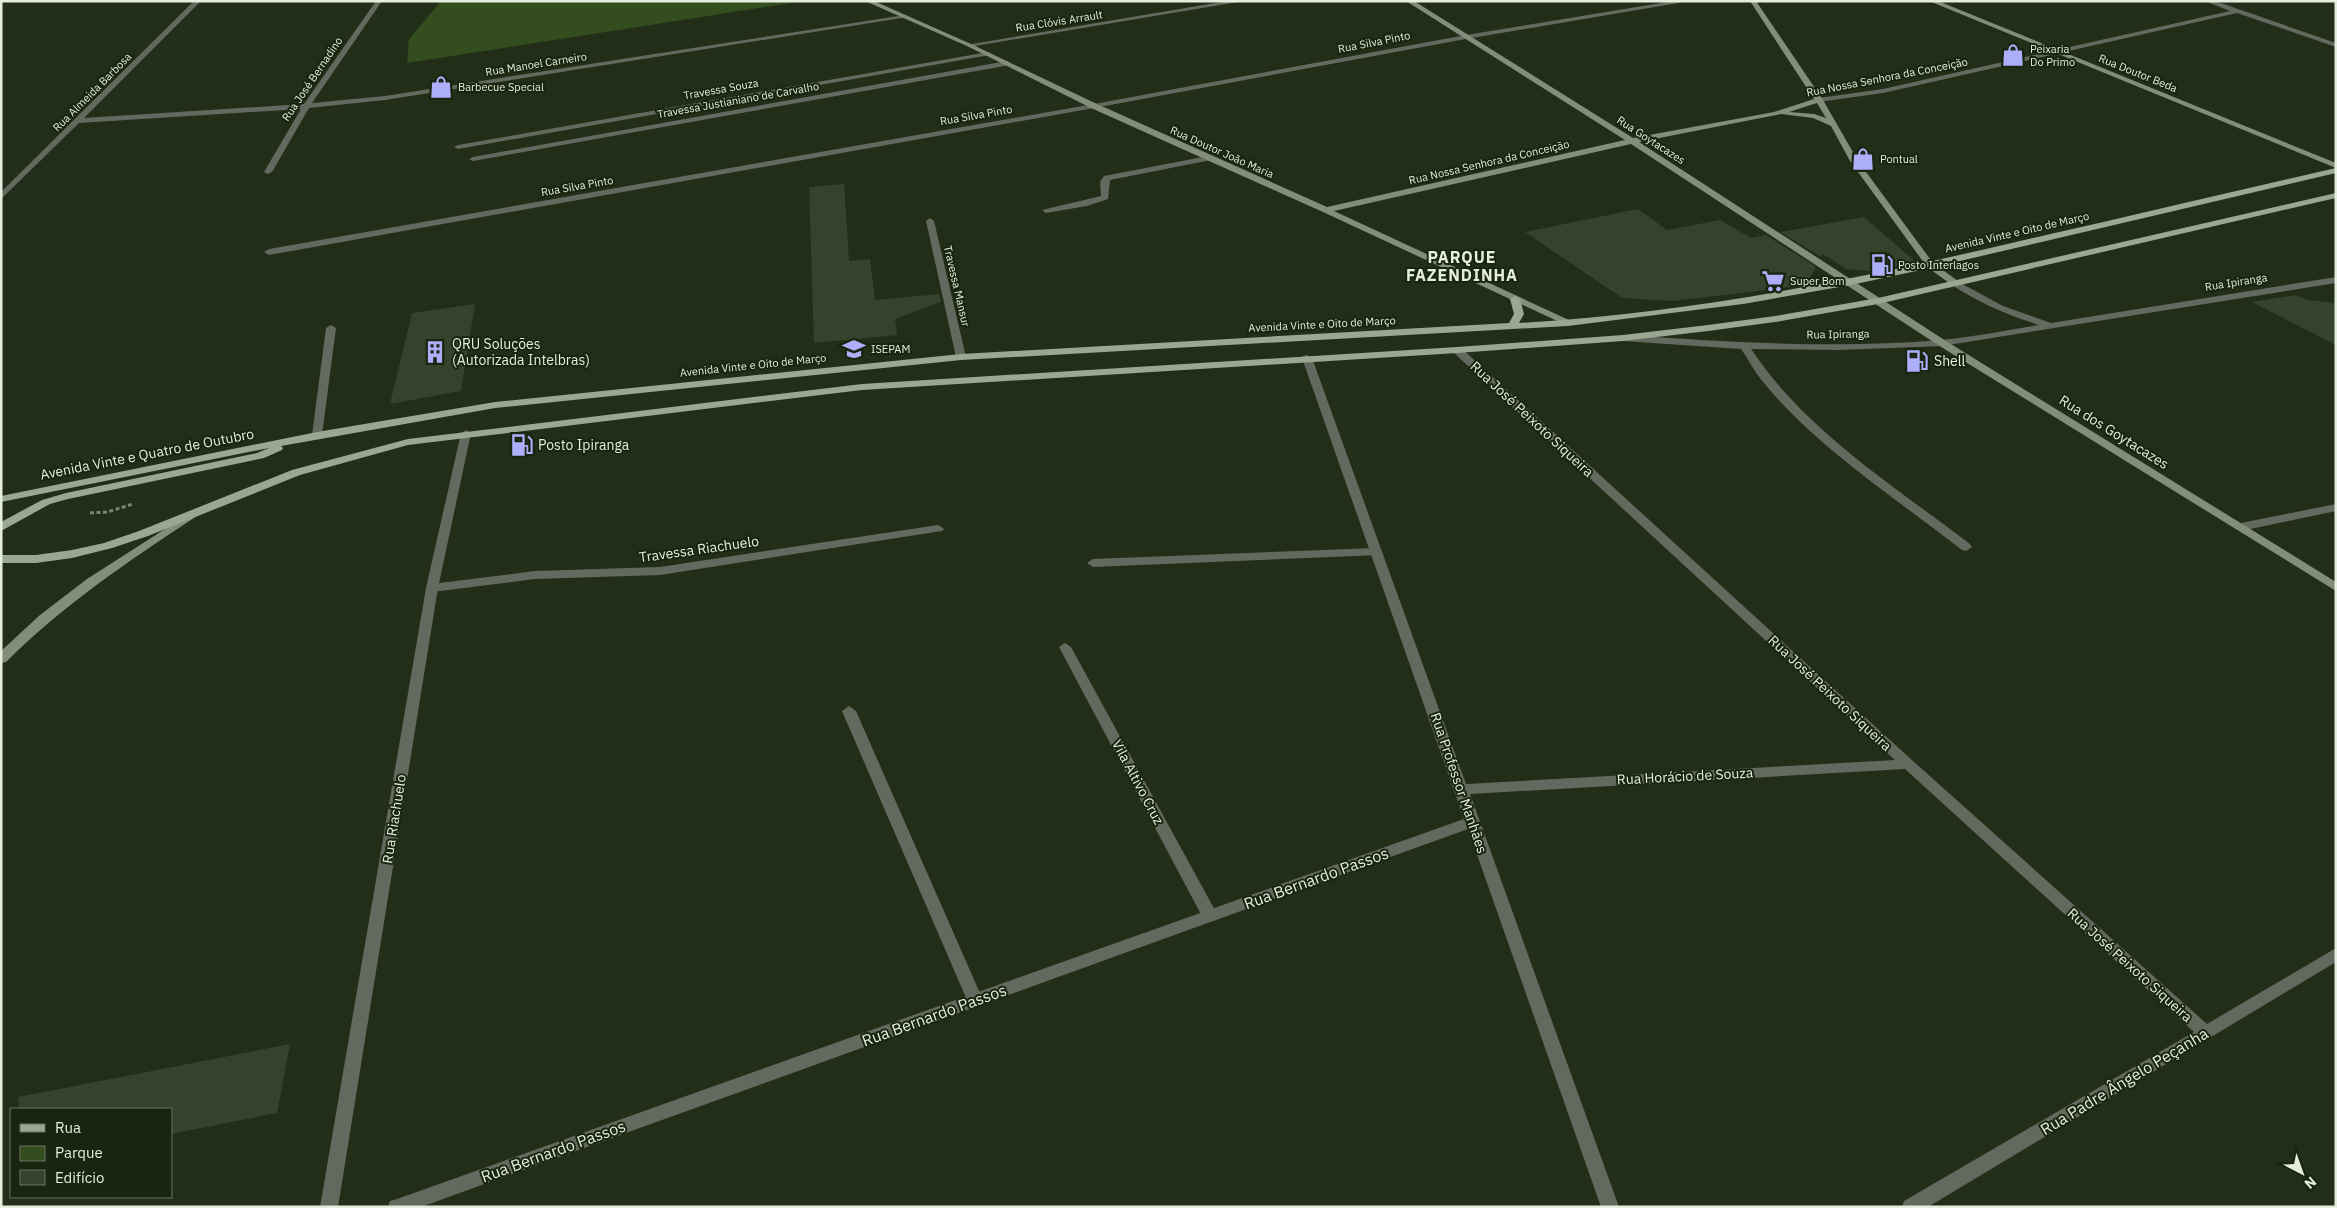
<svg xmlns="http://www.w3.org/2000/svg" width="2337" height="1208" font-family="'IBM Plex Sans',sans-serif">
  <rect width="100%" height="100%" fill="#222e18"/>
  <path fill="#344d1f" d="M 441,1 L 804,1 L 407,63 L 409,39 Z"/>
  <g fill="#36432c">
    <path d="M 844,184 L 849,261 L 870,259 L 875,300 L 939,294 L 941,302 L 895,319 L 897,335 L 814,343 L 809,187 Z"/>
    <path d="M 1638,209 L 1667,230 L 1720,220 L 1751,238 L 1766,235 L 1816,267 L 1806,285 L 1798,286 L 1673,301 L 1622,298 L 1525,232 Z"/>
    <path d="M 1864,217 L 1916,262 L 1869,271 L 1846,269 L 1823,254 L 1821,257 L 1781,232 Z"/>
    <path d="M 2296,295 L 2307,300 L 2336,303 L 2336,345 L 2252,302 Z"/>
    <path d="M 475,304 L 461,391 L 390,404 L 412,313 Z"/>
    <path d="M 290,1044 L 277,1113 L 171,1134 L 171,1109 L 19,1109 L 18,1097 Z"/>
  </g>
  <g fill="none" stroke-linecap="round" stroke-linejoin="round">
    <path stroke="#7b8573" stroke-width="3" stroke-dasharray="4 2.5" stroke-linecap="butt" d="M 90,513 L 107,512 L 133,504"/>
    <g fill="#63695e" fill-rule="evenodd">
      <path d="M 988,52 L 992,54 L 990,55 L 458,149 L 454,147 L 458,145 Z"/>
      <path d="M 1007,61 L 1011,63 L 1010,65 L 473,161 L 469,159 L 473,157 Z"/>
      <path d="M 930,218 L 934,221 L 966,357 L 961,360 L 956,357 L 926,221 Z"/>
      <path d="M 331,325 L 336,328 L 322,435 L 317,438 L 312,435 L 326,328 Z"/>
      <path d="M 938,525 L 944,529 L 942,531 L 660,575 L 535,579 L 432,592 L 426,588 L 432,584 L 535,571 L 660,567 Z"/>
      <path d="M 1376,548 L 1380,549 L 1382,552 L 1380,555 L 1093,567 L 1087,563 L 1093,559 Z"/>
      <path d="M 1065,643 L 1071,647 L 1216,912 L 1218,916 L 1216,920 L 1210,922 L 1204,920 L 1059,647 Z"/>
      <path d="M 849,706 L 856,711 L 983,1000 L 981,1005 L 975,1007 L 969,1005 L 967,1000 L 842,711 Z"/>
    </g>
    <g fill="#63695e" fill-rule="evenodd">
      <path d="M 194,1 L 201,1 L 84,118 L 304,104 L 376,1 L 382,1 L 312,103 L 385,96 L 905,15 L 908,17 L 385,100 L 309,108 L 272,172 L 268,174 L 264,172 L 301,109 L 79,123 L 1,199 L 1,192 Z"/>
      <path d="M 1227,1 L 1244,1 L 969,47 L 966,45 Z"/>
      <path d="M 1673,1 L 1690,1 L 1466,39 L 1094,108 L 269,255 L 264,252 L 269,249 L 1094,104 L 1466,35 Z"/>
      <path d="M 2205,1 L 2215,1 L 2336,43 L 2336,47 L 2237,13 L 1883,93 L 1819,102 L 1815,100 L 1819,98 L 1883,89 L 2230,11 Z"/>
      <path d="M 1208,156 L 1211,156 L 1211,160 L 1110,180 L 1108,199 L 1087,206 L 1046,213 L 1042,210 L 1101,196 L 1100,182 L 1104,176 Z"/>
      <path d="M 2336,277 L 2336,283 L 1942,346 L 1838,350 L 1751,349 C 1806,431 1893,485 1970,544 L 1972,547 L 1966,551 L 1962,550 C 1898,500 1815,446 1764,383 C 1755,373 1749,360 1741,349 L 1623,341 L 1618,338 L 1623,335 C 1729,342 1835,349 1941,340 C 1974,337 2007,330 2039,325 C 2008,315 1979,303 1952,285 L 1950,283 L 1955,280 L 2003,306 L 2051,323 Z"/>
      <path d="M 1457,347 L 1461,348 L 1913,761 L 2207,1024 L 2336,948 L 2336,962 L 1928,1207 L 1902,1207 L 1904,1201 L 2194,1032 L 1905,769 L 1470,794 L 1619,1207 L 1601,1207 L 1468,829 L 421,1207 L 388,1207 L 390,1201 L 397,1199 L 1464,819 L 1302,358 L 1303,356 L 1307,355 L 1312,358 L 1466,784 L 1895,760 L 1453,352 L 1452,350 Z"/>
      <path d="M 466,430 L 471,433 L 438,588 L 338,1207 L 320,1207 L 426,588 L 461,433 Z"/>
      <path d="M 2336,504 L 2336,511 L 2241,531 L 2235,527 L 2241,523 Z"/>
    </g>
    <g fill="#828d7b" fill-rule="evenodd">
      <path d="M 865,1 L 874,1 L 971,44 L 1097,104 L 1327,207 L 1625,140 L 1406,1 L 1414,1 L 1633,138 L 1774,112 L 1814,99 L 1750,1 L 1756,1 L 1823,100 L 1858,161 L 1933,263 L 1958,281 L 1958,285 L 1952,285 L 1927,267 L 1850,161 L 1831,126 L 1813,118 L 1781,114 L 1639,142 L 1946,341 L 2336,582 L 2336,591 L 1938,345 L 1631,144 L 1334,211 L 1571,321 L 1571,325 L 1568,326 L 1323,212 L 1091,108 L 967,46 ZM 1817,103 L 1826,118 L 1814,114 L 1789,112 Z"/>
      <path d="M 1929,1 L 1938,1 L 2336,163 L 2336,168 Z"/>
      <path d="M 190,513 L 196,516 L 194,518 C 127,562 62,606 6,662 L 1,663 L 1,651 L 40,615 L 87,579 Z"/>
    </g>
    <g fill="#9aa891" fill-rule="evenodd">
      <path d="M 2336,168 L 2336,173 L 1930,268 L 1851,285 L 1743,304 L 1568,326 L 961,360 L 495,408 L 281,446 L 283,448 L 282,450 L 264,458 L 68,499 L 50,504 L 1,531 L 1,522 L 42,500 L 66,493 L 257,453 L 269,448 L 1,502 L 1,496 L 317,432 L 495,402 L 961,354 L 1509,323 L 1514,314 L 1510,299 L 1515,296 L 1520,299 L 1524,314 L 1519,323 C 1698,313 1873,276 2046,235 C 2143,213 2239,190 2336,168 Z"/>
      <path d="M 2336,193 L 2336,198 L 1878,304 L 1775,322 L 1708,331 L 1623,341 L 1457,353 L 862,390 L 408,445 L 300,475 L 148,536 L 112,548 L 72,558 L 36,563 L 1,563 L 1,555 L 36,555 L 72,550 L 104,543 L 139,531 L 292,470 L 408,439 L 862,384 L 1457,347 L 1623,335 L 1708,325 L 1775,316 L 1878,298 Z"/>
    </g>
  </g>
  <defs>
    <symbol id="shop-bare" viewBox="-9 -9 18 18"><path d="M-5-2.5h2.3a2.7 3.5 0 0 1 5.4 0H5L5.5 6h-11ZM-1.5-2.5h3a1.5 2.3 0 0 0-3 0Z" fill="#adaffb" stroke="#18250f" stroke-width="2.5" paint-order="stroke"/></symbol>
    <symbol id="fuel-bare" viewBox="-9 -9 18 18"><path d="M-5.5-6h7V0h2V4h1.3V-2.5L3-4.5l.8-.8L6-3V5H2.5V1h-1V6h-7ZM-4.2-4.7v3.2H.2V-4.7Z" fill="#adaffb" stroke="#18250f" stroke-width="2.5" paint-order="stroke"/></symbol>
    <symbol id="supermarket-bare" viewBox="-9 -9 18 18"><path d="M-6-5.5h2.5l.6 2H6L4.5 2H-2.5L-4.4-4H-6ZM-1.5 3.2a1.3 1.3 0 1 0 .1 0ZM3 3.2a1.3 1.3 0 1 0 .1 0Z" fill="#adaffb" stroke="#18250f" stroke-width="2.5" paint-order="stroke"/></symbol>
    <symbol id="school-bare" viewBox="-9 -9 18 18"><path d="M0-5L7-2L0 1L-7-2ZM-4 1L0 2.5L4 1V4Q0 6-4 4Z" fill="#adaffb" stroke="#18250f" stroke-width="2.5" paint-order="stroke"/></symbol>
    <symbol id="building-bare" viewBox="-9 -9 18 18"><path d="M-4-6H4V6H1V3H-1V6H-4ZM-2.5-4.3h1.7v1.8h-1.7ZM.8-4.3h1.7v1.8H.8ZM-2.5-1h1.7V.8h-1.7ZM.8-1h1.7V.8H.8Z" fill="#adaffb" stroke="#18250f" stroke-width="2.5" paint-order="stroke"/></symbol>
  </defs>
  <g fill-rule="evenodd">
    <use href="#shop-bare" x="1997" y="39" width="32" height="32"/>
    <use href="#shop-bare" x="425" y="71" width="32" height="32"/>
    <use href="#shop-bare" x="1847" y="143" width="32" height="32"/>
    <use href="#fuel-bare" x="1866" y="249" width="32" height="32"/>
    <use href="#supermarket-bare" x="1757" y="265" width="32" height="32"/>
    <use href="#school-bare" x="838" y="333" width="32" height="32"/>
    <use href="#building-bare" x="419" y="336" width="32" height="32"/>
    <use href="#fuel-bare" x="1901" y="345" width="32" height="32"/>
    <use href="#fuel-bare" x="506" y="429" width="32" height="32"/>
  </g>
  <g text-anchor="middle" dominant-baseline="central" stroke-width="4" stroke-linejoin="round" paint-order="stroke">
    <g font-size="11" fill="#e5eddf" stroke="#18250f">
      <text transform="translate(1059 21) rotate(-9)">Rua Clóvis Arrault</text>
      <text transform="translate(1374 42) rotate(-11)">Rua Silva Pinto</text>
      <text transform="translate(536 64) rotate(-9)">Rua Manoel Carneiro</text>
      <text transform="translate(2138 73) rotate(22)">Rua Doutor Beda</text>
      <text transform="translate(1887 77) rotate(-11)">Rua Nossa Senhora da Conceição</text>
      <text transform="translate(312 79) rotate(-56)">Rua José Bernadino</text>
      <text transform="translate(721 89) rotate(-10)">Travessa Souza</text>
      <text transform="translate(92 92) rotate(-45)">Rua Almeida Barbosa</text>
      <text transform="translate(738 100) rotate(-10)">Travessa Justianiano de Carvalho</text>
      <text transform="translate(976 115) rotate(-10)">Rua Silva Pinto</text>
      <text transform="translate(1651 140) rotate(33)">Rua Goytacazes</text>
      <text transform="translate(1222 152) rotate(24)">Rua Doutor João Maria</text>
      <text transform="translate(1489 162) rotate(-13)">Rua Nossa Senhora da Conceição</text>
      <text transform="translate(577 186) rotate(-10)">Rua Silva Pinto</text>
      <text transform="translate(2017 232) rotate(-13)">Avenida Vinte e Oito de Março</text>
      <text transform="translate(2236 282) rotate(-9)">Rua Ipiranga</text>
      <text transform="translate(957 286) rotate(77)">Travessa Mansur</text>
      <text transform="translate(1322 324) rotate(-3)">Avenida Vinte e Oito de Março</text>
      <text transform="translate(1838 334) rotate(-1)">Rua Ipiranga</text>
      <text transform="translate(753 365) rotate(-6)">Avenida Vinte e Oito de Março</text>
    </g>
    <g font-size="11" fill="#e5eddf" stroke="#18250f" text-anchor="start">
      <text x="2030" y="49">Peixaria<tspan x="2030" dy="13">Do Primo</tspan></text>
      <text x="458" y="87">Barbecue Special</text>
      <text x="1880" y="159">Pontual</text>
      <text x="1898" y="265">Posto Interlagos</text>
      <text x="1790" y="281">Super Bom</text>
      <text x="871" y="349">ISEPAM</text>
    </g>
    <g font-size="14" fill="#e5eddf" stroke="#18250f" text-anchor="start">
      <text x="452" y="344">QRU Soluções<tspan x="452" dy="16">(Autorizada Intelbras)</tspan></text>
      <text x="1934" y="361">Shell</text>
      <text x="538" y="445">Posto Ipiranga</text>
    </g>
    <g font-size="14" fill="#e5eddf" stroke="#18250f">
      <text transform="translate(1532 419) rotate(43)">Rua José Peixoto Siqueira</text>
      <text transform="translate(2114 432) rotate(32)">Rua dos Goytacazes</text>
      <text transform="translate(147 454) rotate(-11)">Avenida Vinte e Quatro de Outubro</text>
      <text transform="translate(699 549) rotate(-8)">Travessa Riachuelo</text>
      <text transform="translate(1830 693) rotate(43)">Rua José Peixoto Siqueira</text>
      <text transform="translate(1685 776) rotate(-3)">Rua Horácio de Souza</text>
      <text transform="translate(1138 782) rotate(62)">Vila Altivo Cruz</text>
      <text transform="translate(1459 783) rotate(71)">Rua Professor Manhães</text>
      <text transform="translate(394 819) rotate(-81)">Rua Riachuelo</text>
      <text transform="translate(2130 965) rotate(42)">Rua José Peixoto Siqueira</text>
    </g>
    <g font-size="16" font-weight="bold" letter-spacing="1" fill="#e5eddf" stroke="#18250f">
      <text x="1462" y="257">PARQUE<tspan x="1462" dy="18">FAZENDINHA</tspan></text>
    </g>
    <g font-size="16" fill="#e5eddf" stroke="#18250f">
      <text transform="translate(1316 878) rotate(-20)">Rua Bernardo Passos</text>
      <text transform="translate(934 1015) rotate(-20)">Rua Bernardo Passos</text>
      <text transform="translate(2124 1081) rotate(-31)">Rua Padre Ângelo Peçanha</text>
      <text transform="translate(553 1151) rotate(-20)">Rua Bernardo Passos</text>
    </g>
  </g>
  <rect width="2337" height="1208" fill="none" stroke="#e5eddf" stroke-width="5"/>
  <rect x="10" y="1108" width="162" height="90" fill="#18250f" stroke="#6a7562"/>
  <rect x="20" y="1124" width="25" height="8" fill="#9aa891" stroke="#6a7562"/>
  <text x="55" y="1133" font-size="15" fill="#e5eddf">Rua</text>
  <rect x="20" y="1146" width="25" height="15" fill="#344d1f" stroke="#6a7562"/>
  <text x="55" y="1158" font-size="15" fill="#e5eddf">Parque</text>
  <rect x="20" y="1170" width="25" height="15" fill="#36432c" stroke="#6a7562"/>
  <text x="55" y="1183" font-size="15" fill="#e5eddf">Edifício</text>
  <g transform="translate(2302 1173) rotate(139)" stroke="#18250f" stroke-width="4" paint-order="stroke">
  <path d="M0-4L9 19L0 12L-9 19Z" fill="#e5eddf"/>
  <text y="-8" font-size="14" font-weight="bold" text-anchor="middle" fill="#e5eddf">N</text>
  </g>
</svg>
